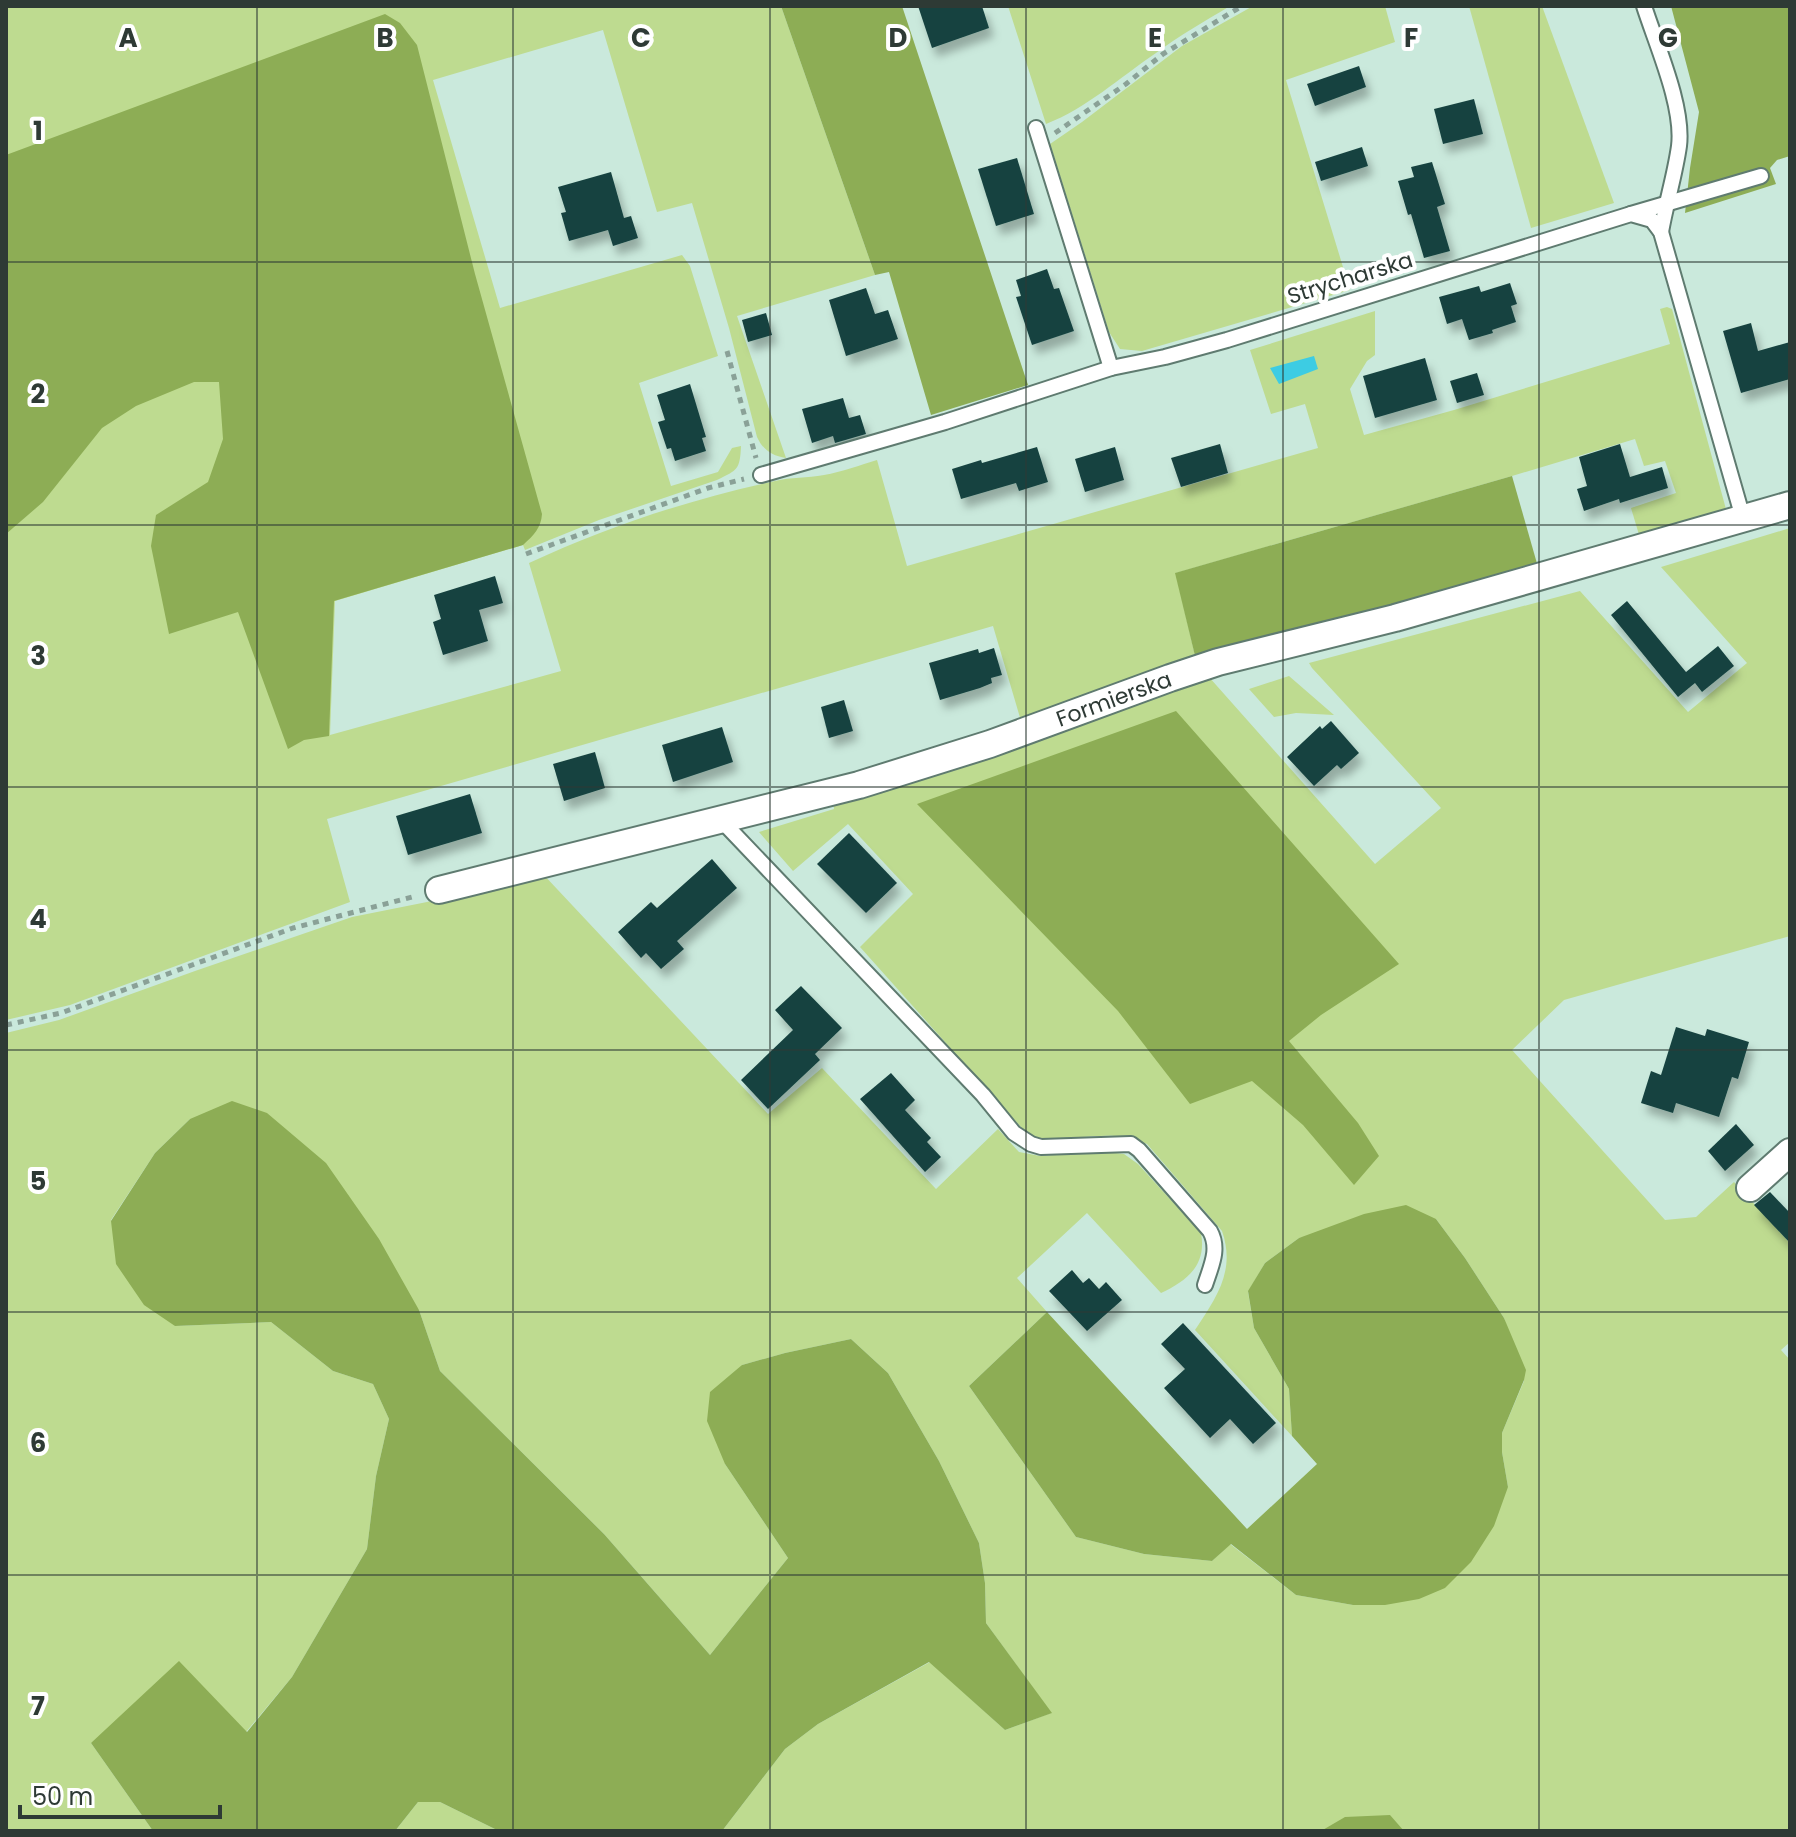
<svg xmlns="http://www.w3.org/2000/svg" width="1796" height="1837" font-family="Poppins,sans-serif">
  <defs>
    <filter id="shadow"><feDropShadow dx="5" dy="9" stdDeviation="4" flood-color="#0004"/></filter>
  </defs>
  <rect width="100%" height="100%" fill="#cae9dc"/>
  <g fill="#bedb90">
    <path d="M 6,6 L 781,6 L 875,275 L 737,316 L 786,458 C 772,456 763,450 757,437 L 729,328 L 692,203 L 657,212 L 603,30 L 433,80 L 500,308 L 682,255 L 690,266 L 718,356 L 639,383 L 671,486 L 718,472 L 732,448 L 741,446 C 740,469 738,470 717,480 L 599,520 L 525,550 L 523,545 L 335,601 L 330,735 L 561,671 L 529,563 C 607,527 690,499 775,481 C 791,477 807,478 824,475 C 842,472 860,465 877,460 L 907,566 L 1318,448 L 1305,404 L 1271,414 L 1250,350 L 1375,311 L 1375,355 L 1367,361 L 1350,389 L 1364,435 L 1454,410 L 1670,344 L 1660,309 L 1667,307 L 1672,309 L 1727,513 L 1640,538 L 1631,508 L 1676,493 L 1665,461 L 1644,466 L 1635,439 L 1512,476 L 1176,573 L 1196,660 L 1021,721 L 993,626 L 327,819 L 350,902 L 70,1005 L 6,1020 Z"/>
    <path d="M 1008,6 L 1230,6 C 1205,21 1179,36 1156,53 C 1119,78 1087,108 1046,124 Z"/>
    <path d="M 1253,6 L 1385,6 L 1395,42 L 1286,80 L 1350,290 L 1142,351 L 1120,349 L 1109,332 L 1050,144 L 1082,122 L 1182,46 Z"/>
    <path d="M 1469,6 L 1542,6 L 1614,203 L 1531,228 Z"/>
    <path d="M 1790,528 L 1790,936 L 1564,1000 L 1512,1050 L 1665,1220 L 1696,1217 L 1734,1182 L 1790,1243 L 1790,1342 L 1781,1350 L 1790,1360 L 1790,1831 L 722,1831 L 785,1749 L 818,1724 L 930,1662 L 1005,1730 L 1051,1713 L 986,1623 L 985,1583 L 979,1543 L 939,1461 L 888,1373 L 851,1339 L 785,1353 L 742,1365 L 725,1464 L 788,1558 L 710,1655 L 604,1534 L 440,1371 L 419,1310 L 190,1119 L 155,1153 L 111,1220 L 175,1326 L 271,1322 L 333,1371 L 373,1384 L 389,1419 L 376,1476 L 367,1549 L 292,1677 L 246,1732 L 91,1743 L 153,1831 L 6,1831 L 6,1033 L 59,1020 L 195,971 L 352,917 L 427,902 L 542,873 L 768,1114 L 822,1068 L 936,1189 L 998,1129 L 1019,1152 L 1040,1156 L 1100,1151 L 1124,1154 L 1138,1164 L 1201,1233 C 1207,1265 1187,1281 1161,1293 L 1087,1213 L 1017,1278 L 1047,1312 L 969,1386 L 1076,1537 L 1144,1554 L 1212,1561 L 1230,1544 L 1296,1595 L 1353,1605 L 1508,1487 L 1502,1452 L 1502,1433 L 1524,1381 L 1504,1318 L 1465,1258 L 1436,1219 L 1299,1238 L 1265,1263 L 1248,1292 L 1254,1328 L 1289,1389 L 1292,1436 L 1195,1330 C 1216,1298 1236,1271 1222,1231 L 1147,1144 C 1107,1125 1069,1146 1029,1136 L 860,947 L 913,894 L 848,824 L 793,871 L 759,832 L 834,809 L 833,801 L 1209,677 L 1375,864 L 1441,808 L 1312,668 L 1309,663 L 1580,591 L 1688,712 L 1747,663 L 1661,567 Z"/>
    <path d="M 1289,676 L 1334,715 L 1296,713 L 1274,717 L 1249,689 Z"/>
    <path d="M 418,1802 L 440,1802 L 499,1831 L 395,1831 Z"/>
  </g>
  <g fill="#8dad55">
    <path d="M 781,6 L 902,6 L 1028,385 L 931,415 L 889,272 L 875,275 Z"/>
    <path d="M 1671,6 L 1790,6 L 1790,156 L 1777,160 L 1770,168 L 1776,184 L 1685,213 L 1690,168 L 1699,112 Z"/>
    <path d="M 385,14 L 400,23 L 417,45 L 475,274 L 542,514 C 541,528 534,535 523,545 L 334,601 L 329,736 L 304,740 L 288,749 L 238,612 L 169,634 L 151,546 L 156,515 L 208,482 L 223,439 L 219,382 L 194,382 L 136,406 L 102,428 L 43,502 L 6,534 L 6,155 Z"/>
    <path d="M 1512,476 L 1538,567 L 1196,660 L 1175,573 Z"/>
    <path d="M 1176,711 L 1399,964 L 1321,1015 L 1289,1041 L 1358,1123 L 1379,1156 L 1354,1185 L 1303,1125 L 1252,1081 L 1190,1104 L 1118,1011 L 917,804 Z"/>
    <path d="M 232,1101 L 267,1113 L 326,1163 L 379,1239 L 419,1310 L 440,1371 L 604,1534 L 710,1655 L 788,1558 L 725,1464 L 707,1421 L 710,1392 L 742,1365 L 785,1353 L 851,1339 L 888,1373 L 939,1461 L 979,1543 L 985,1583 L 986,1623 L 1052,1713 L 1005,1730 L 929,1662 L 818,1724 L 785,1749 L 722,1831 L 499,1831 L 440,1802 L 418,1802 L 395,1831 L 153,1831 L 91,1743 L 179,1661 L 247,1732 L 292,1677 L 367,1549 L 376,1476 L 389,1419 L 373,1384 L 333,1371 L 271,1322 L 175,1326 L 144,1305 L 116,1264 L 111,1221 L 155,1153 L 190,1119 Z"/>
    <path d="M 1406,1205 L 1436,1219 L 1465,1258 L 1504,1318 L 1526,1370 L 1524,1380 L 1502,1433 L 1502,1452 L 1508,1487 L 1494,1526 L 1471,1562 L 1445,1588 L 1419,1599 L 1385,1605 L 1353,1605 L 1296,1595 L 1231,1544 L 1212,1561 L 1144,1554 L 1076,1537 L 969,1386 L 1047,1312 L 1247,1529 L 1317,1464 L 1292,1436 L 1289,1389 L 1254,1328 L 1248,1291 L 1265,1263 L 1299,1238 L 1364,1214 Z"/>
    <path d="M 1390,1815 L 1404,1831 L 1321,1831 L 1345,1817 Z"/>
  </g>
  <path fill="#3dcce3" d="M 1314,356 L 1318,369 L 1279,384 L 1270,368 Z"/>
  <g fill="#174340" filter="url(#shadow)">
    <path d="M 918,6 L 982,6 L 989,28 L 932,48 Z"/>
    <path d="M 1359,66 L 1366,87 L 1315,106 L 1307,84 Z"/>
    <path d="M 1474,99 L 1483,134 L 1443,144 L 1434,109 Z"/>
    <path d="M 1362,147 L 1368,166 L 1321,181 L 1315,162 Z"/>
    <path d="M 1017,158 L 1034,214 L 996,226 L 978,169 Z"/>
    <path d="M 1432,162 L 1445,204 L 1437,207 L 1450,251 L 1424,258 L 1411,214 L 1408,215 L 1398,181 L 1414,177 L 1411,167 Z"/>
    <path d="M 611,172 L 624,218 L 631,216 L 638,238 L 613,246 L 608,230 L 569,241 L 561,213 L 566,212 L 558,187 Z"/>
    <path d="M 1047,269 L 1054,289 L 1059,288 L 1074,331 L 1032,345 L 1016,297 L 1021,296 L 1016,280 Z"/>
    <path d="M 1510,283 L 1517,304 L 1511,306 L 1516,322 L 1492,330 L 1493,333 L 1469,340 L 1462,319 L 1447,324 L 1439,297 L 1479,286 L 1481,292 Z"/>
    <path d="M 866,288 L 875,314 L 888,310 L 898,339 L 846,356 L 829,300 Z"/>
    <path d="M 766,313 L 772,335 L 748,342 L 742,320 Z"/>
    <path d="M 1751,323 L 1758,351 L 1790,342 L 1790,379 L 1741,393 L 1723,331 Z"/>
    <path d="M 1425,358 L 1437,400 L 1375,418 L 1363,376 Z"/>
    <path d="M 1477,373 L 1484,395 L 1457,403 L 1450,381 Z"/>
    <path d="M 690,384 L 706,437 L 702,438 L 706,451 L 675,461 L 671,448 L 667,449 L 658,422 L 665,420 L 657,395 Z"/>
    <path d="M 843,398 L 849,418 L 860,415 L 866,434 L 835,443 L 833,436 L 812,443 L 802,409 Z"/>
    <path d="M 1220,444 L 1228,473 L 1181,487 L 1171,458 Z"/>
    <path d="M 1620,444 L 1630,477 L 1662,467 L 1668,488 L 1620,503 L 1619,499 L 1584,511 L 1577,489 L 1587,486 L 1579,457 Z"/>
    <path d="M 1037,447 L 1048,482 L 1019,491 L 1016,483 L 961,499 L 952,469 L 981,460 L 982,463 Z"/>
    <path d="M 1115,447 L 1124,480 L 1085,492 L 1075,459 Z"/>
    <path d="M 495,576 L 503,603 L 479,610 L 488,641 L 443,655 L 433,622 L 441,619 L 434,595 Z"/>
    <path d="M 1627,601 L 1686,672 L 1718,646 L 1734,666 L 1702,692 L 1695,683 L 1678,697 L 1611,615 Z"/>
    <path d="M 994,648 L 1002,675 L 991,678 L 992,683 L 980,688 L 940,700 L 929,663 L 978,649 L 979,653 Z"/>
    <path d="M 844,700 L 853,731 L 829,738 L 821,707 Z"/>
    <path d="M 1331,721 L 1359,753 L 1341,769 L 1337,765 L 1314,786 L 1287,757 L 1320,726 L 1322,729 Z"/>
    <path d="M 722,727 L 733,762 L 673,782 L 662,745 Z"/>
    <path d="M 595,752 L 605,788 L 564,801 L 553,764 Z"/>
    <path d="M 470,794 L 482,833 L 408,855 L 396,816 Z"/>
    <path d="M 849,833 L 897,883 L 866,913 L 817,864 Z"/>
    <path d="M 712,859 L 737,888 L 677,941 L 684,949 L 661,969 L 646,953 L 641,958 L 618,932 L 651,902 L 657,908 Z"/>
    <path d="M 801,986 L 842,1028 L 815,1054 L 820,1060 L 768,1109 L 741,1080 L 793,1030 L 775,1010 Z"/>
    <path d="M 1676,1027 L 1705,1036 L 1707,1029 L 1749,1042 L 1738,1079 L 1732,1077 L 1719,1117 L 1676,1103 L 1673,1113 L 1641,1103 L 1651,1071 L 1661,1075 Z"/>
    <path d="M 891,1073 L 915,1100 L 905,1110 L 931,1138 L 927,1142 L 941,1157 L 925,1172 L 860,1099 Z"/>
    <path d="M 1736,1124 L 1754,1145 L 1725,1171 L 1708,1151 Z"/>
    <path d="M 1770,1192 L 1790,1213 L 1790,1243 L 1754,1205 Z"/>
    <path d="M 1072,1270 L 1083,1283 L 1089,1278 L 1099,1289 L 1106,1282 L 1122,1300 L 1087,1331 L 1049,1291 Z"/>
    <path d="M 1183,1323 L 1276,1423 L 1253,1444 L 1230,1419 L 1210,1438 L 1164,1388 L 1185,1369 L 1161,1344 Z"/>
  </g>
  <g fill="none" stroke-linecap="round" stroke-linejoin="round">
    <defs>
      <g id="lane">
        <path d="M 1644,6 C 1656,44 1684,106 1679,146 C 1675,175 1666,203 1661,232"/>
        <path d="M 1036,128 L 1111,368"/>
        <path d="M 1631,214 L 1761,176"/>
        <path d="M 761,475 L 945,422 L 1111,368 L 1165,357 L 1227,340 L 1631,214 L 1652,220 L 1661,232 L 1743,518"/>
        <path d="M 720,819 L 983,1095 L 1014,1133 L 1031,1144 L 1041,1147 L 1131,1144 L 1139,1150 L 1210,1231 C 1220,1249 1211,1266 1205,1285"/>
      </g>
      <g id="street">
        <path id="s1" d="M 439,890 L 859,785 L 990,744 L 1170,678 L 1218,662 L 1395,618 L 1790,505"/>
        <path d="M 1750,1188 L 1790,1152"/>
      </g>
    </defs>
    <use href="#lane" stroke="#5f7b70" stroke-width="18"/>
    <use href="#street" stroke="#5f7b70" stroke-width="30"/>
    <g stroke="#8aa197" stroke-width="5" stroke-dasharray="6 6" stroke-linecap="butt">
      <path d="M 1055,133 L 1126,84 L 1163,54 L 1242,6"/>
      <path d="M 727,351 L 756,458"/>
      <path d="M 526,554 L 708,488 L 744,479"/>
      <path d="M 6,1025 L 61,1013 L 293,928 L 416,896"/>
    </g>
    <use href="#lane" stroke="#fff" stroke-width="14"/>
    <use href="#street" stroke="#fff" stroke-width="26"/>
  </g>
  <path fill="none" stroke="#2e3a35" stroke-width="2" stroke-opacity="0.55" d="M 257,6 L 257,1831M 513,6 L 513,1831M 770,6 L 770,1831M 1026,6 L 1026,1831M 1283,6 L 1283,1831M 1539,6 L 1539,1831M 6,262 L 1790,262M 6,525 L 1790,525M 6,787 L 1790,787M 6,1050 L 1790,1050M 6,1312 L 1790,1312M 6,1575 L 1790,1575"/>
  <g text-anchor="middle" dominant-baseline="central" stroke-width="8" stroke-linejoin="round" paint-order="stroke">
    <g font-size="22" fill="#2e3a35" stroke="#fff">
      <text transform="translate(1350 278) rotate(-17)">Strycharska</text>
      <text stroke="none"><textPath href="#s1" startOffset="702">Formierska</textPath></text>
    </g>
  </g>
  <g font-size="26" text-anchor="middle" font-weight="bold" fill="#2e3a35" stroke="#fff" stroke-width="8" stroke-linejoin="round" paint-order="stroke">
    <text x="128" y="47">A</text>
    <text x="385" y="47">B</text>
    <text x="641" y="47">C</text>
    <text x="898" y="47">D</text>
    <text x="1155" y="47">E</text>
    <text x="1411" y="47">F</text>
    <text x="1668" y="47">G</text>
    <text x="38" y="140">1</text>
    <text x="38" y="403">2</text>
    <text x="38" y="665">3</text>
    <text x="38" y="928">4</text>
    <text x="38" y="1190">5</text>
    <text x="38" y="1452">6</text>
    <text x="38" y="1715">7</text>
  </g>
  <rect width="1796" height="1837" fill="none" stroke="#2e3a35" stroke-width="16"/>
  <path d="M20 1805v12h200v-12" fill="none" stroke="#2e3a35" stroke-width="4"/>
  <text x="32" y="1805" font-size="24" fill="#2e3a35" stroke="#ffffff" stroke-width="6" paint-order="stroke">50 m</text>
</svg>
